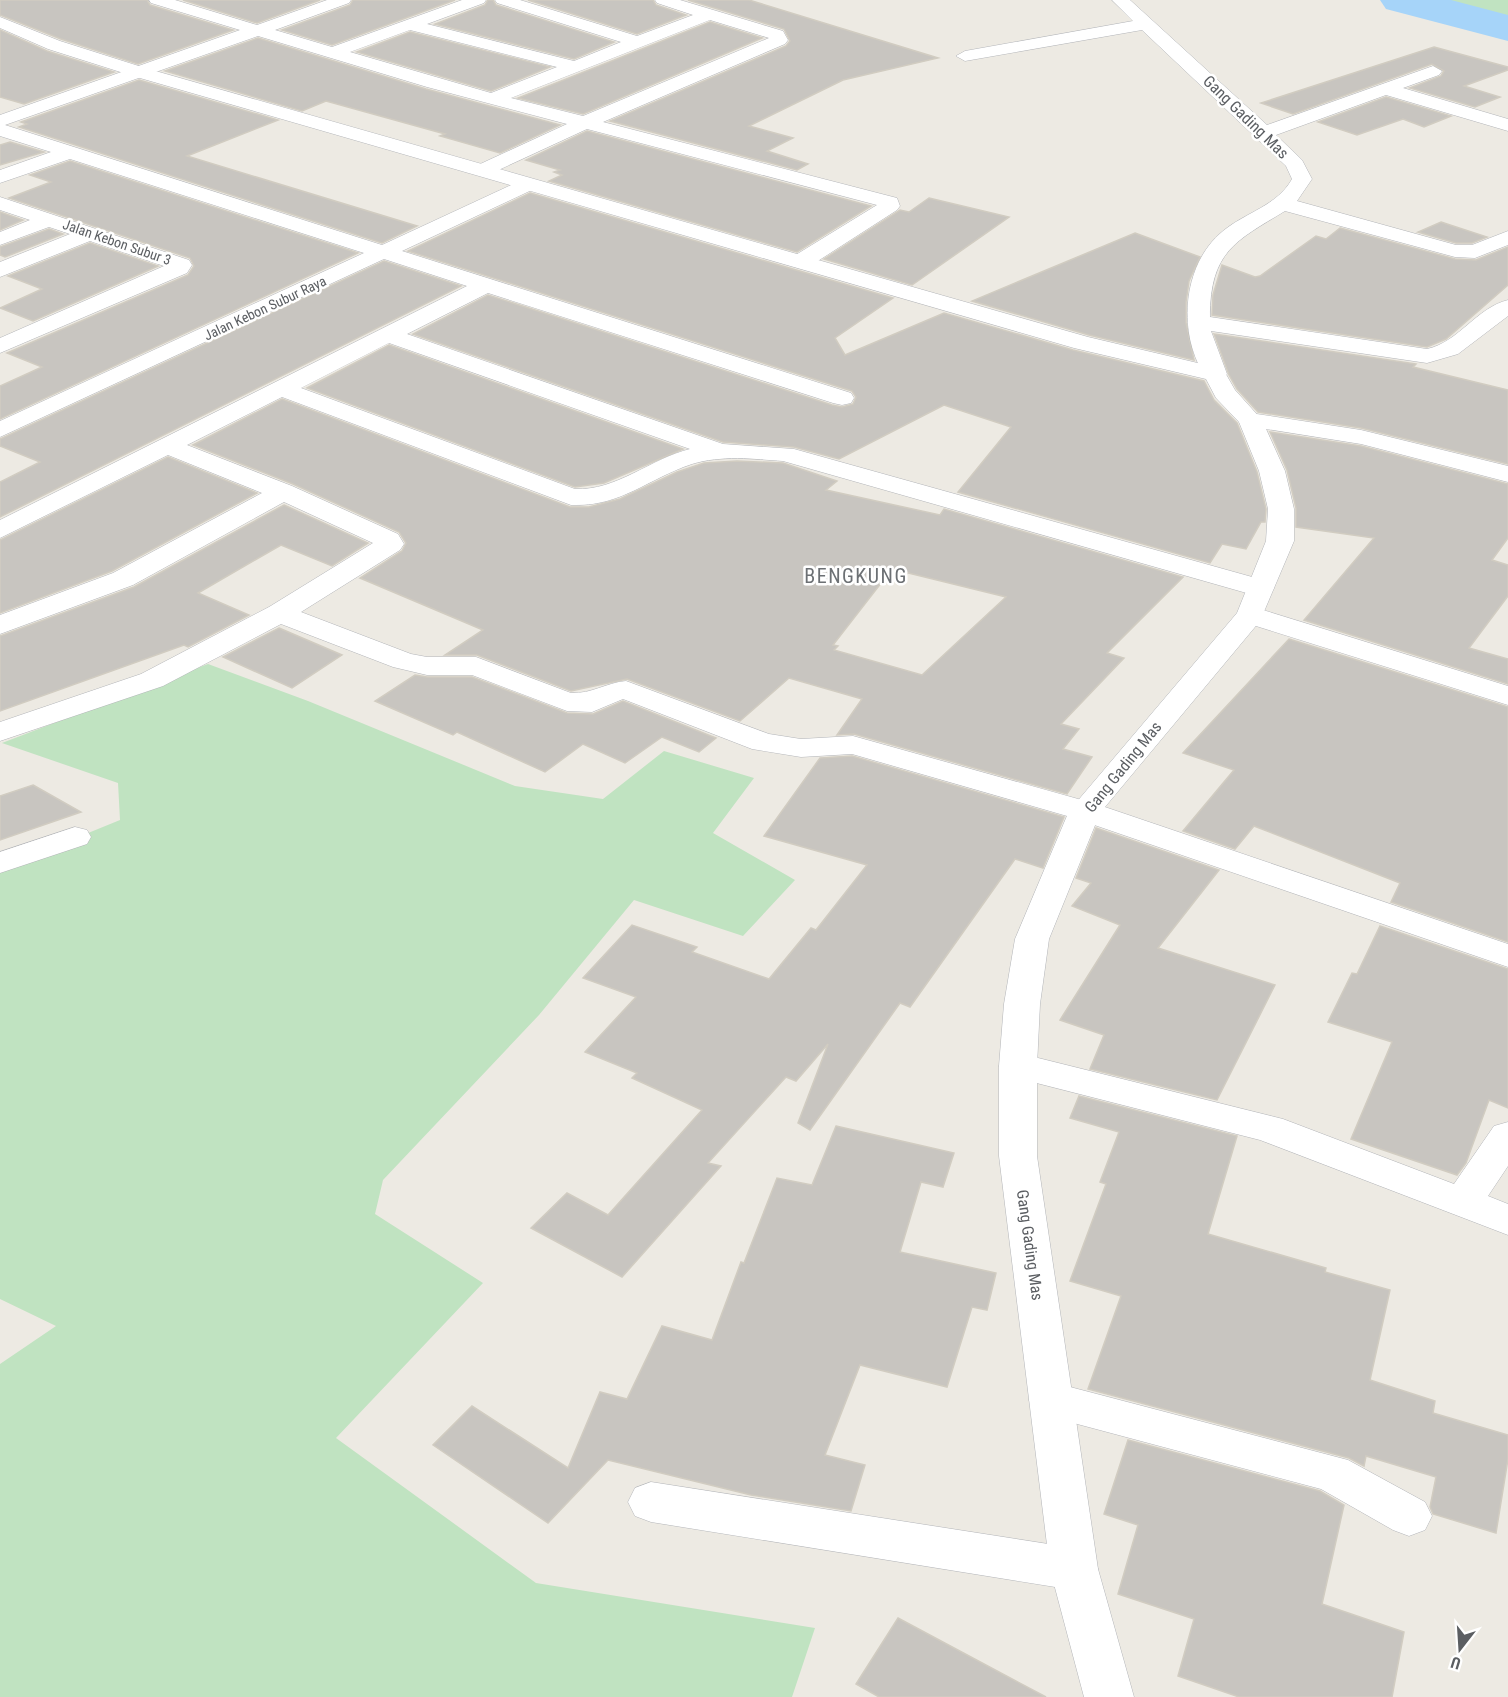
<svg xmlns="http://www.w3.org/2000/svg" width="1508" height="1697" font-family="'Roboto Condensed',sans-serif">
  <rect width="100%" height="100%" fill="#edeae3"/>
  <g fill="#c0e3c1">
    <path d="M 1426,0 L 1508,0 L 1508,21 Z"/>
    <path d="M 208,664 L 308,701 L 515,786 L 603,799 L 664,751 L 754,778 L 713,833 L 795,880 L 743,936 L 634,900 L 539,1015 L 383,1180 L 375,1214 L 483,1283 L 336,1438 L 536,1583 L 815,1628 L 792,1697 L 0,1697 L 0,1364 L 56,1326 L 0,1299 L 0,869 L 120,820 L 118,783 L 2,743 Z"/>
  </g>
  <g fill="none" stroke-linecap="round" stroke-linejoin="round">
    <path fill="#a6d4f9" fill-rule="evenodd" d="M 1380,0 L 1451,0 L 1508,15 L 1508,41 L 1386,9 Z"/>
  </g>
  <g fill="#c8c5c0" stroke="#d1ccc1" stroke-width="1.5" fill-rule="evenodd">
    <path d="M 0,0 L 147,0 L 150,5 L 233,30 L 138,64 L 61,39 L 0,15 Z"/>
    <path d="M 183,0 L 320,0 L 257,23 Z"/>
    <path d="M 353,0 L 455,0 L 332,45 L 282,30 L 350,5 Z"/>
    <path d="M 488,0 L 493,0 L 496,5 L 614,42 L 574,59 L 435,24 L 485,5 Z"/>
    <path d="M 528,0 L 653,0 L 656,5 L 686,15 L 637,34 Z"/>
    <path d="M 688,0 L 749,0 L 938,58 L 843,80 L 749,126 L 793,138 L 767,151 L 808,164 L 797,170 L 610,121 L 786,46 L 790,41 L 784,29 Z"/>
    <path d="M 710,22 L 762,38 L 583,114 L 518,98 Z"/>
    <path d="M 0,30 L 47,51 L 114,72 L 24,104 L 0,97 Z"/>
    <path d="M 410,32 L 550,67 L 491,91 L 357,52 Z"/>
    <path d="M 258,38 L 426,89 L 560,125 L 500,153 L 440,136 L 445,134 L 326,101 L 302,111 L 165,71 Z"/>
    <path d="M 1434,47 L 1508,67 L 1508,70 L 1464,86 L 1500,97 L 1475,107 L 1410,88 L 1441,76 L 1444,71 L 1432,64 L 1293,114 L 1261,103 Z"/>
    <path d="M 139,80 L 278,120 L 187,156 L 417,226 L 382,243 L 19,127 L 27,124 L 21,122 Z"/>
    <path d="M 1386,97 L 1451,116 L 1424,127 L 1403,119 L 1357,135 L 1318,122 Z"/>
    <path d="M 587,131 L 871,206 L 797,252 L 549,181 L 562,175 L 554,172 L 560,170 L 526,160 Z"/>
    <path d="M 10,142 L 44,152 L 0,165 L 0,145 Z"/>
    <path d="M 70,161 L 358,253 L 0,419 L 0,386 L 42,367 L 7,353 L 188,275 L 194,266 L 190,258 L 9,198 L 51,182 L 30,175 Z"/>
    <path d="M 530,193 L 893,298 L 835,338 L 845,355 L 944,313 L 1073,350 L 1204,381 L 1214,400 L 1237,423 L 1257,472 L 1266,509 L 1265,522 L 1261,522 L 1246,549 L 1222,544 L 1210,563 L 958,492 L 1011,427 L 944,405 L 839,459 L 794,447 L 723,442 L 413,334 L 488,295 L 832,405 L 842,407 L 853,404 L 856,397 L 852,391 L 408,251 Z"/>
    <path d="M 929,198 L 1009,217 L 912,285 L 824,259 L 900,210 L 909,212 Z"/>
    <path d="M 0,212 L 23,220 L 0,230 Z"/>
    <path d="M 1441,222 L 1487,237 L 1472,243 L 1456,243 L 1418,232 Z"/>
    <path d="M 1340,228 L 1455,259 L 1476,260 L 1508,247 L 1508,285 L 1446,339 L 1427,347 L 1212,315 L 1213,295 L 1222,265 L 1255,277 L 1260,276 L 1316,236 L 1326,239 Z"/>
    <path d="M 49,229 L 63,234 L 5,257 L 0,255 L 0,247 Z"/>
    <path d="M 1135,233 L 1200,257 L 1189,281 L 1186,302 L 1186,323 L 1194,360 L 1089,335 L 972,301 Z"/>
    <path d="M 90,243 L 158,266 L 33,321 L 0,308 L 42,289 L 8,276 Z"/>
    <path d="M 384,261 L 461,286 L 0,517 L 0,482 L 40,462 L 0,446 L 0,439 Z"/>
    <path d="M 1214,334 L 1416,364 L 1413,367 L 1508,390 L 1508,464 L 1361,428 L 1258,412 L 1237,389 L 1229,375 Z"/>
    <path d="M 389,345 L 683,449 L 604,483 L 575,487 L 307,388 Z"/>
    <path d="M 282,399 L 570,507 L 589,507 L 620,499 L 677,472 L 704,463 L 737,461 L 783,463 L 837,481 L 826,490 L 940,515 L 944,509 L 1183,577 L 1107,653 L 1124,658 L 1061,724 L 1079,729 L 1063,749 L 1092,757 L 1067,794 L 854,734 L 837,735 L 862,699 L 789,678 L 740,721 L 627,679 L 571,691 L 477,655 L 445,655 L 483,630 L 360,578 L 402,551 L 406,543 L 399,532 L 293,484 L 193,445 ZM 892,569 L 1006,597 L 922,675 L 834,650 L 838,646 L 833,645 Z"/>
    <path d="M 1270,432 L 1361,446 L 1508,484 L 1508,538 L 1492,560 L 1508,565 L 1508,596 L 1469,648 L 1508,659 L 1508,684 L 1304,620 L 1374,538 L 1296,527 L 1296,508 L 1287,470 Z"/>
    <path d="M 168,457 L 257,493 L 112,571 L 0,613 L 0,540 Z"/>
    <path d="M 284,505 L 368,543 L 332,566 L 281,545 L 198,593 L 249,615 L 188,647 L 184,645 L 0,711 L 0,636 L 134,587 Z"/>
    <path d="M 279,628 L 342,655 L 292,688 L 223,657 Z"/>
    <path d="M 1289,639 L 1508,707 L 1508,942 L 1391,902 L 1400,883 L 1254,826 L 1235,849 L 1183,831 L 1234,770 L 1183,753 Z"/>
    <path d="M 415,675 L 427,677 L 472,677 L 567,713 L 593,714 L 623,701 L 716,738 L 699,752 L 662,737 L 625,763 L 583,744 L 545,772 L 457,732 L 453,735 L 375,701 Z"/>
    <path d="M 852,756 L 1064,817 L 1043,868 L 1015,859 L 910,1007 L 900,1003 L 810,1130 L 798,1123 L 828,1044 L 796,1081 L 786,1077 L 708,1163 L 721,1166 L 622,1277 L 531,1228 L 567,1193 L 608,1215 L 702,1110 L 632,1078 L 637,1073 L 585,1052 L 636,997 L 583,978 L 632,925 L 697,947 L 692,952 L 769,979 L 811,928 L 816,930 L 867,865 L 764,836 L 820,758 Z"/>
    <path d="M 33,785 L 81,812 L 0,840 L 0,796 Z"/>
    <path d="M 1096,828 L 1219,870 L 1158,948 L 1275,985 L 1217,1100 L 1090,1069 L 1104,1035 L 1060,1020 L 1120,925 L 1072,906 L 1091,883 L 1076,878 Z"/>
    <path d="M 1380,926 L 1508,969 L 1508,1108 L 1489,1100 L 1466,1163 L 1457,1175 L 1351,1139 L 1392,1042 L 1328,1022 L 1352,973 L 1357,974 Z"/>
    <path d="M 1079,1096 L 1237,1136 L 1208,1234 L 1326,1268 L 1325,1272 L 1390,1290 L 1370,1380 L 1435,1401 L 1433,1413 L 1508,1435 L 1508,1459 L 1496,1533 L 1433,1514 L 1430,1507 L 1436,1477 L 1366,1456 L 1364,1466 L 1349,1458 L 1088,1389 L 1121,1296 L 1070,1281 L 1106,1184 L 1100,1182 L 1119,1132 L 1070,1118 Z"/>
    <path d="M 836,1126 L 954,1153 L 943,1187 L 921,1182 L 900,1252 L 996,1273 L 987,1310 L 972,1307 L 947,1387 L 860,1365 L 825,1455 L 865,1465 L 851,1511 L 751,1495 L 608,1460 L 548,1523 L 433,1445 L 472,1406 L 568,1468 L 600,1392 L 627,1399 L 662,1326 L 712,1340 L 741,1262 L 744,1263 L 777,1178 L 812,1185 Z"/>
    <path d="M 1128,1440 L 1320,1491 L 1344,1505 L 1322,1604 L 1404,1632 L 1392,1697 L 1239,1697 L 1178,1676 L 1194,1619 L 1118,1594 L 1138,1525 L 1104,1514 Z"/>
    <path d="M 898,1618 L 1046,1697 L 879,1697 L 856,1684 Z"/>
  </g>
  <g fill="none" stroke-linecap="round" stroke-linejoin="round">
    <defs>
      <g id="minor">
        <path d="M 149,0 L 175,0 L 257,25 L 327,0 L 351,0 L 349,3 L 275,30 L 332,47 L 462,0 L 486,0 L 484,3 L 427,24 L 574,61 L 621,42 L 497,3 L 495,0 L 520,0 L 637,36 L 693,15 L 657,3 L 655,0 L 680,0 L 783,31 L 788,40 L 785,44 L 603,122 L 897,198 L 900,206 L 897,210 L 810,266 L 794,266 L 791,261 L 794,256 L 877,205 L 587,129 L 492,173 L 478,173 L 475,169 L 478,165 L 567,124 L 427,87 L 258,36 L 5,125 L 382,245 L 522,180 L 536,180 L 539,184 L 536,188 L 402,251 L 851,393 L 854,398 L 851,403 L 842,405 L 833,403 L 488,293 L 407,334 L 723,444 L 794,449 L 1270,582 L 1274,588 L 1270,594 L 1260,596 L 1250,594 L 783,461 C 754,459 721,455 692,464 C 647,479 621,507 571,505 L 282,397 L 187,445 L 292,486 L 398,534 L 404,544 L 400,550 L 301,612 L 411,654 L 427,657 L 476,657 L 571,693 C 592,694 605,683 626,681 L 769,734 L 801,739 L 853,736 L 1096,804 L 1508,944 L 1508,967 L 1074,818 L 852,754 L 801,757 L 752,749 L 623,699 L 592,712 L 567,711 L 472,675 L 427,675 L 393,667 L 281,624 L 163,686 L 0,741 L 0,722 L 141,674 L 269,607 L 373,543 L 284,502 L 133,585 L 0,634 L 0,615 L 113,573 L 262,493 L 168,455 L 0,538 L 0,520 L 467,286 L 384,259 L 0,437 L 0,421 L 364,253 L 70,159 L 0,183 L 0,170 L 51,152 L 0,136 L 0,115 L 240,30 L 151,3 ZM 710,20 L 769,38 L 583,116 L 511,98 ZM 410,30 L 557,67 L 491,93 L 350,52 ZM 389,343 L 690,449 C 650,459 616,491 575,489 L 301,388 Z"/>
        <path d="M 1112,0 L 1130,0 L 1267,125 L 1433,66 L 1442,71 L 1439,75 L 1403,88 L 1508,119 L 1508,131 L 1386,95 L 1276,135 L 1302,160 L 1312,179 L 1297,201 L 1456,245 L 1472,245 L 1508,231 L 1508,245 L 1475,258 L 1455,257 L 1285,211 C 1236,241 1210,251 1210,317 L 1427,349 C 1459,342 1476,308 1508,300 L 1508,316 L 1458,354 L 1427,363 L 1211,331 L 1227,374 L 1223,379 L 1207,379 C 1177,337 1181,265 1223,231 C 1246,212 1277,206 1292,179 L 1286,166 L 1142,30 L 965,61 L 956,56 L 965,51 L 1133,21 Z"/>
        <path d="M 0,197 L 189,260 L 192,265 L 187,273 L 0,353 L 0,338 L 164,266 L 90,241 L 0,277 L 0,262 L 70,234 L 49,227 L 0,245 L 0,232 L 30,220 L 0,210 Z"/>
        <path d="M 1250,413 L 1361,430 L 1508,466 L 1508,482 L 1361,444 L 1241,425 L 1238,420 L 1241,415 Z"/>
        <path d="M 1250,606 L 1508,686 L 1508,705 L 1240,621 L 1236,615 L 1240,609 Z"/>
        <path d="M 75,827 L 87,830 L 91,837 L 87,844 L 0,873 L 0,852 Z"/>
        <path d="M 1018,1053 L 1283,1119 L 1454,1184 L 1494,1126 L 1508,1122 L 1508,1166 L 1488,1196 L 1508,1204 L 1508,1235 L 1260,1140 L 1005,1075 L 999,1066 L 1005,1057 Z"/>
        <path d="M 1051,1382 L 1348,1460 L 1425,1502 L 1432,1516 L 1425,1530 L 1409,1536 L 1393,1530 L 1321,1489 L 1036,1413 L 1029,1400 L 1036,1387 Z"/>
        <path d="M 651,1482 L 1074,1548 L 1091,1554 L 1098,1569 L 1091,1584 L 1074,1590 L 651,1522 L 635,1516 L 628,1502 L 635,1488 Z"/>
      </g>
      <path id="tertiary" d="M 0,17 L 60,41 L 145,68 L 1088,337 L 1223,369 L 1235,390 L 1262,420 L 1285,471 L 1294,509 L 1294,541 L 1260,621 L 1100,813 L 1049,939 L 1040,1004 L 1037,1066 L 1037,1156 L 1098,1569 L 1134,1697 L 1084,1697 L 1050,1569 L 999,1156 L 999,1066 L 1004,1004 L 1015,939 L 1069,811 L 1237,613 L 1266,541 L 1268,509 L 1259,471 L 1239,422 L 1216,398 L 1206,379 L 1074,348 L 133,76 L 48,49 L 0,28 Z"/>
    </defs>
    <use href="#minor" stroke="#b3b5b9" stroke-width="1"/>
    <use href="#tertiary" stroke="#b3b5b9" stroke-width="1"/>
    <use href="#minor" fill="#fff" fill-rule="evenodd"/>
    <use href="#tertiary" fill="#fff" fill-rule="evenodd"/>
  </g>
  <g text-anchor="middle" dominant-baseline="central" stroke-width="5" stroke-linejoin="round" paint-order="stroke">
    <g font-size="14" fill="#5b5e62" stroke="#fff">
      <text transform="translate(117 242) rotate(19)">Jalan Kebon Subur 3</text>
      <text transform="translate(265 308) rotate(-25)">Jalan Kebon Subur Raya</text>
    </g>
    <g font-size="16" fill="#5b5e62" stroke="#fff">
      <text transform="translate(1246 117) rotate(44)">Gang Gading Mas</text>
      <text transform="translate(1123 767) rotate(-51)">Gang Gading Mas</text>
      <text transform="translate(1030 1245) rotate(82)">Gang Gading Mas</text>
    </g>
    <g font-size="20" letter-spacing="1.5" fill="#6c7074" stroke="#fff">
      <text x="856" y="576">BENGKUNG</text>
    </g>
  </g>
  <g transform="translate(1460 1649) rotate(197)" stroke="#ffffff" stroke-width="4.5" paint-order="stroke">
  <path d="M0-4.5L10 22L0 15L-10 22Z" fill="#5b5e62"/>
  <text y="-9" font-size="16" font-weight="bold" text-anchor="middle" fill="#5b5e62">U</text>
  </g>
</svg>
